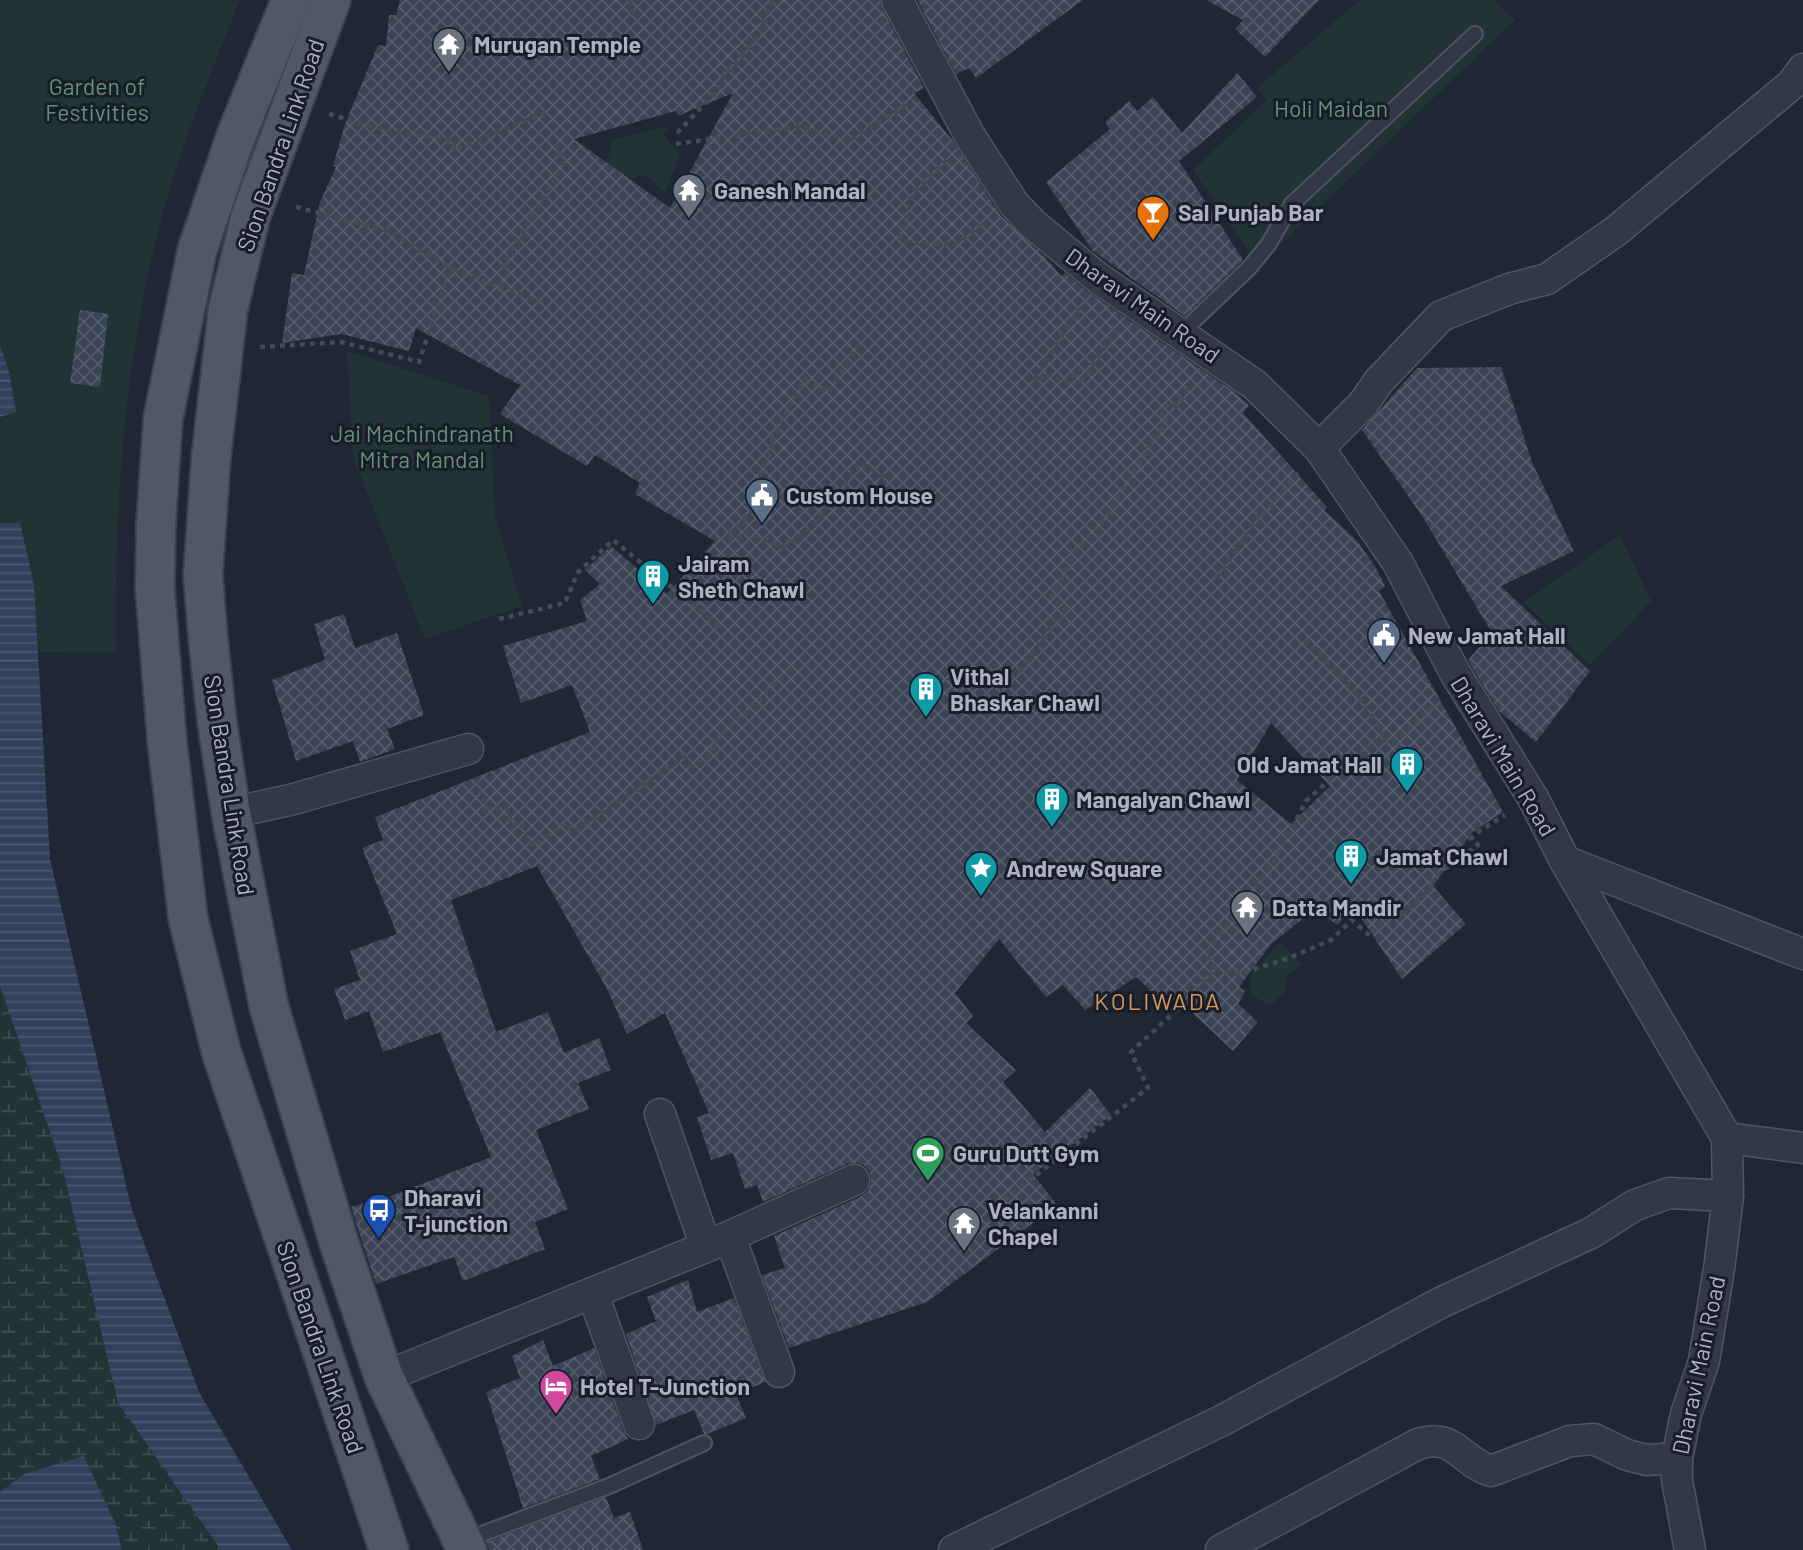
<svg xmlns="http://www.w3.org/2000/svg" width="1803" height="1550" font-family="Barlow,sans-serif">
  <defs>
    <pattern id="wetland-marsh" width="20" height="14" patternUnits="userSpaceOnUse" patternTransform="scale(1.75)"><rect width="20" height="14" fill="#223336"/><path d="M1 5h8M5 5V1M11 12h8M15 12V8" fill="none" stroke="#3f4e51"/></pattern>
    <pattern id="water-rules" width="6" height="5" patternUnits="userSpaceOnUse" patternTransform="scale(1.75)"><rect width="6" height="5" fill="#32405c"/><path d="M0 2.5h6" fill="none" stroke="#4d5972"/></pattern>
    <pattern id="building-cross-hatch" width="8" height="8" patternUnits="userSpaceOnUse" patternTransform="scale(1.75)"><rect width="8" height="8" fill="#3b4455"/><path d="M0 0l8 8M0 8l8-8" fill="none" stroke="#555d6c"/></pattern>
  </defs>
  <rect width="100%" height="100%" fill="#1f2634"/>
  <path fill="url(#wetland-marsh)" d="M 0,986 L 63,1170 L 118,1403 L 221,1550 L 122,1550 L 116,1525 L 84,1456 L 24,1474 L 0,1492 Z"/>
  <g fill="#223336">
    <path d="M 0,0 L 240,0 C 211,72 181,145 161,220 C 124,362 114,507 116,653 L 38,652 L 34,584 L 19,523 L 0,523 L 0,417 L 16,412 L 9,371 L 0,345 Z"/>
    <path d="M 1360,0 L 1494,0 L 1515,20 L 1258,266 L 1193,170 L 1267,100 L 1257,88 Z"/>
    <path d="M 669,126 L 663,134 L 680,155 L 665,193 L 647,175 L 629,178 L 616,186 L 605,172 L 612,140 Z"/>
    <path d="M 347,351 L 489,396 L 495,516 L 522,606 L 425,639 L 353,457 Z"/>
    <path d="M 1620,535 L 1651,601 L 1590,665 L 1524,602 Z"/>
    <path d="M 1280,942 L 1302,965 L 1287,975 L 1284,993 L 1270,1006 L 1250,994 L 1251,974 Z"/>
  </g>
  <g fill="url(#water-rules)">
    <path d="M 0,345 L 9,371 L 16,412 L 0,417 Z"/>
    <path d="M 0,523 L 20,523 L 34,584 L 50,859 L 132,1210 L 199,1392 L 292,1550 L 221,1550 L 118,1403 L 63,1170 L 0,986 Z"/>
    <path d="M 84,1456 L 116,1525 L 122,1550 L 0,1550 L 0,1492 L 24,1474 Z"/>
  </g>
  <g fill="url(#building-cross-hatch)" fill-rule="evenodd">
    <path d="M 400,0 L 880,0 L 882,8 L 924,88 L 914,93 L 953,141 L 1001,216 L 1045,257 L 1061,276 L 1065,273 L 1088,292 L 1233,391 L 1249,405 L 1243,413 L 1327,507 L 1324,510 L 1358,542 L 1376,568 L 1385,586 L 1379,591 L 1503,812 L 1473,832 L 1433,886 L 1466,924 L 1402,979 L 1351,903 L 1338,925 L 1314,910 L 1271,944 L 1239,987 L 1245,991 L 1238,1004 L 1258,1022 L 1233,1051 L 1180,1001 L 1171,1010 L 1136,977 L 1085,1010 L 1063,985 L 1046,997 L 999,939 L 955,993 L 973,1016 L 966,1023 L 1016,1070 L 1003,1082 L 1045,1132 L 1090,1088 L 1111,1115 L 1033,1174 L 1057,1205 L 927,1302 L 789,1348 L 762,1275 L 785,1268 L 774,1236 L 862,1196 L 868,1191 L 871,1182 L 870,1172 L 864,1165 L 856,1163 L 847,1164 L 763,1202 L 757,1185 L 745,1189 L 733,1153 L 711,1160 L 697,1117 L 709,1113 L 665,1013 L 627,1034 L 607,989 L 537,866 L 451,900 L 496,1032 L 548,1012 L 564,1053 L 599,1038 L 611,1070 L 578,1083 L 589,1109 L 536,1130 L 568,1209 L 535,1222 L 545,1249 L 463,1281 L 454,1257 L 376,1284 L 351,1207 L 383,1197 L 383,1199 L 491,1157 L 440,1032 L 383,1052 L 369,1011 L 345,1020 L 334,989 L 360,980 L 350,951 L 397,934 L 362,848 L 383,840 L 375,817 L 590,732 L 572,685 L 521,703 L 503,646 L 587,621 L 580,600 L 600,584 L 585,570 L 611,546 L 667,594 L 715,541 L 635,494 L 640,483 L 595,455 L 587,466 L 500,414 L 520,385 L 416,328 L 409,351 L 341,334 L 282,343 L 292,273 L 304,275 L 320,202 L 336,167 L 333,166 L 345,124 L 378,45 L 386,46 L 389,15 L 396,15 ZM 733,93 L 670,208 L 574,139 L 676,111 L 678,116 ZM 1271,723 L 1330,786 L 1291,824 L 1237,780 Z"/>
    <path d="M 917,0 L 1083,0 L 976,78 L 969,68 L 956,74 Z"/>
    <path d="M 1206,0 L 1319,0 L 1265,57 L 1235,29 L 1243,20 Z"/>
    <path d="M 1237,73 L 1257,97 L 1179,161 L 1243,260 L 1185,316 L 1093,251 L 1046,182 L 1110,129 L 1105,122 L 1129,101 L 1137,111 L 1153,97 L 1182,133 Z"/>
    <path d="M 80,310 L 108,314 L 100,387 L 70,383 Z"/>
    <path d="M 1501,367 L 1532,462 L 1574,551 L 1501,586 L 1590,671 L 1536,742 L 1499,711 L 1470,664 L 1468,660 L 1492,633 L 1422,516 L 1362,430 L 1417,368 Z"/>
    <path d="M 344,614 L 355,648 L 397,633 L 424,715 L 387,729 L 395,749 L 360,762 L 353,741 L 296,761 L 272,680 L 325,660 L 314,624 Z"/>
    <path d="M 688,1280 L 697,1312 L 734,1298 L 765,1382 L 736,1394 L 746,1418 L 707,1434 L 704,1434 L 694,1410 L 656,1425 L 626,1334 L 656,1321 L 647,1297 Z"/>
    <path d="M 543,1340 L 553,1366 L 594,1348 L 623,1430 L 628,1439 L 591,1456 L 600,1479 L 523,1508 L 486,1392 L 520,1378 L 512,1356 Z"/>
    <path d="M 606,1497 L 614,1518 L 630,1512 L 643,1550 L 489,1550 L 487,1542 Z"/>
  </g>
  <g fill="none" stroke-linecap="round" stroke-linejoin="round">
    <defs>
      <g id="service">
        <path d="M 1181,333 L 1249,268 L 1268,245 L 1292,204 L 1475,34"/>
        <path d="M 466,1540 L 609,1486 L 704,1443"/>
      </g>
      <g id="minor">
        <path d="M 897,0 L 971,138 L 1014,204 L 1033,224 L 1098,278 L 1255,385 L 1319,448 L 1398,563 L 1455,673 L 1533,798 L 1565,861 L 1727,1138 L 1728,1196 L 1719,1269 L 1704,1361 L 1686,1414 L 1677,1458 L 1677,1480 L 1690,1550"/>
        <path d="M 1319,448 L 1363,404 L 1379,381 L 1441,316 L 1509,289 L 1547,279 L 1616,231 L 1792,84 L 1803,69"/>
        <path d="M 231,813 L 294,799 L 468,749"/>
        <path d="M 1565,861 L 1803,954"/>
        <path d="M 660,1114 L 706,1247"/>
        <path d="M 1727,1138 L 1803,1148"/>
        <path d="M 730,1237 L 779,1372"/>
        <path d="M 593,1294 L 639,1424"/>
        <path d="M 384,1377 L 706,1247 L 854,1180"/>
        <path d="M 954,1550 L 1223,1420 L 1440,1303 L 1591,1233 L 1635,1205 L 1669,1193 L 1728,1196"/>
        <path d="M 1221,1550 L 1418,1444 C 1454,1432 1460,1461 1491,1471 L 1570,1441 L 1594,1439 L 1627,1455 L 1647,1460 L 1677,1458"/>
      </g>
      <g id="primary">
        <path d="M 291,0 L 236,136 L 197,251 L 163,419 L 156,522 L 155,589 L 167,741 L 188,918 L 221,1051 L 389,1550"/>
        <path d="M 331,0 L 251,215 L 228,309 L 211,458 L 203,575 L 208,638 L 217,722 L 231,813 L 269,1007 L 339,1243 L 384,1377 L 467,1550"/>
      </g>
    </defs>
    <use href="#service" stroke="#505563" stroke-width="18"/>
    <use href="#minor" stroke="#505563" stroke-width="33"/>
    <use href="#primary" stroke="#3c414e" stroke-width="42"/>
    <g stroke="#3e4e53" stroke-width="4.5" stroke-dasharray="5 5" stroke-linecap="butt">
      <path d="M 630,0 L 633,18"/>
      <path d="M 329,114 L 396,133 L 451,139 L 455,150 L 546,112"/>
      <path d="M 677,133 L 717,91 L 723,78 L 747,50 L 756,38 L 773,0"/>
      <path d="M 676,144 L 802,126 L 848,141 L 913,101"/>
      <path d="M 947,160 L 914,192 L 900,238 L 903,242 L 953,245 L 987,222"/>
      <path d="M 296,207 L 388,231 L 450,268 L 539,301"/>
      <path d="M 499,286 L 507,272 L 503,264 L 564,165 L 553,138"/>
      <path d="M 859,344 L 829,392 L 805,379 L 769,445 L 773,448 L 760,473 L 772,484 L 759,504 L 727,536 L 735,541 L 745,532 L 782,547 L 804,535 L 819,520 L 859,463 L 889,479"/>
      <path d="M 260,347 L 341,342 L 419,362 L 450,268"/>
      <path d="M 1034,379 L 1039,383 L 1045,373 L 1067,383 L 1074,375 L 1083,380 L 1116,330"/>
      <path d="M 1034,379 L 1081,306"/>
      <path d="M 1217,578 L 1261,513 L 1263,514 L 1298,473"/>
      <path d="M 499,619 L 565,603 L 578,572 L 613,540 L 722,628"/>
      <path d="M 1304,640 C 1331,665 1372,706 1385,741"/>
      <path d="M 1020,672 L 1058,616 L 1062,618 L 1066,610 L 1051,597 L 1075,552 L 1105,518 L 1168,419 L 1162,413 L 1170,402 L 1177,406 L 1191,383"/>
      <path d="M 477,780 L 486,809 L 506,807 L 512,825 L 520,822 L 533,846 L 568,823 L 573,832 L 684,757 L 691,766 L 713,752 L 713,743 L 793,667"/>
      <path d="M 1215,969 L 1240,974 L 1289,958 L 1331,940 L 1352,920 L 1370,936 L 1391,911 L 1398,917 L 1435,885 L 1431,879 L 1478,845 L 1471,839 L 1475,834 L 1505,815"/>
      <path d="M 989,1212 L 1148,1088 L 1131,1052 L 1193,995 L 1215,969 L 1206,953 L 1247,900 L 1276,858 L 1306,801 L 1374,740 L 1393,742 L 1435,705"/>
    </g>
    <use href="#service" stroke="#323845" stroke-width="14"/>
    <use href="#minor" stroke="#323845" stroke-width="30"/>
    <use href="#primary" stroke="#505765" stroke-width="38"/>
  </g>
  <defs>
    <symbol id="temple-pin" viewBox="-11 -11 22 30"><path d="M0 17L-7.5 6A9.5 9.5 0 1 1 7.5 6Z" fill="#6b7280" stroke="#181d29"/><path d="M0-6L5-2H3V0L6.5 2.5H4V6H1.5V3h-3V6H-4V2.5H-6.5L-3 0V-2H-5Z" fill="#fff"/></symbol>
    <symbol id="bar-pin" viewBox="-11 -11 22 30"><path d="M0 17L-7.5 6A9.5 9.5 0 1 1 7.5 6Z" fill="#e8710a" stroke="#181d29"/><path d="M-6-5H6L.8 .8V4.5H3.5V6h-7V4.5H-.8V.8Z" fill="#fff"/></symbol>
    <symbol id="civic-pin" viewBox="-11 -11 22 30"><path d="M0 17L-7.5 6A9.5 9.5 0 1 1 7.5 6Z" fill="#5c6f8a" stroke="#181d29"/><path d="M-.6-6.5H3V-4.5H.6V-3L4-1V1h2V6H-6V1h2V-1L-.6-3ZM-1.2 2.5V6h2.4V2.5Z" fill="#fff"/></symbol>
    <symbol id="building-pin" viewBox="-11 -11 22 30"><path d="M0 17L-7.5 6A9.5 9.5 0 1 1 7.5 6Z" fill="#0f9aa8" stroke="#181d29"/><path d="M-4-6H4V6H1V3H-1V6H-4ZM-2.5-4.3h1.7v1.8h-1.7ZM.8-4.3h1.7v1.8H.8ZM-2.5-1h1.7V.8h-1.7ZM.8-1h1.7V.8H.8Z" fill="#fff"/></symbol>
    <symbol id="sight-pin" viewBox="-11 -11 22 30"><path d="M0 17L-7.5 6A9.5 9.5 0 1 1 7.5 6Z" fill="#0f9aa8" stroke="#181d29"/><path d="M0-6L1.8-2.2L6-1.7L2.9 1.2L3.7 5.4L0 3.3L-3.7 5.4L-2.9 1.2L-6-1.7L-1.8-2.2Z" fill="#fff"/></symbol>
    <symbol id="stadium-pin" viewBox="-11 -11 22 30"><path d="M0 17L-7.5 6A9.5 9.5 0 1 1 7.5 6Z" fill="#2e9e5b" stroke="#181d29"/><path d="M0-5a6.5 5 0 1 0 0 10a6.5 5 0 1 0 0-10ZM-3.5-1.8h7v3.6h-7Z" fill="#fff"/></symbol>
    <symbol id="bus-pin" viewBox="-11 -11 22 30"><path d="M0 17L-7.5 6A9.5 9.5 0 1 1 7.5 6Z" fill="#1a4fb4" stroke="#181d29"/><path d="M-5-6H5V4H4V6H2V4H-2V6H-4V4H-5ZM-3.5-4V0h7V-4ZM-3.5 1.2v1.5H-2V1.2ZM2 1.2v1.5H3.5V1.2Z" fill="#fff"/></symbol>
    <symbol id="hotel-pin" viewBox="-11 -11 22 30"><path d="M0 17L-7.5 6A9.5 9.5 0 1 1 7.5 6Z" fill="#d1479c" stroke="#181d29"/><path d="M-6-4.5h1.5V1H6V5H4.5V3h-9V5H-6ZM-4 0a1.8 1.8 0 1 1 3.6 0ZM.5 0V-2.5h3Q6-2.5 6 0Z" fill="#fff"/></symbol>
  </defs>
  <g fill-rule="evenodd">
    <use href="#temple-pin" x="430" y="25" width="38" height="52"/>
    <use href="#temple-pin" x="670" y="171" width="38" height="52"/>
    <use href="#bar-pin" x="1134" y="193" width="38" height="52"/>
    <use href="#civic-pin" x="743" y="476" width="38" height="52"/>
    <use href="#building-pin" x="634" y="557" width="38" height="52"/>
    <use href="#civic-pin" x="1365" y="616" width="38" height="52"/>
    <use href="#building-pin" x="907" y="670" width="38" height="52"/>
    <use href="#building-pin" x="1388" y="745" width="38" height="52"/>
    <use href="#building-pin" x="1033" y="780" width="38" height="52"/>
    <use href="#building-pin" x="1332" y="837" width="38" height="52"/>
    <use href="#sight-pin" x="962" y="849" width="38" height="52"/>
    <use href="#temple-pin" x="1228" y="888" width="38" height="52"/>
    <use href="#stadium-pin" x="909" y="1134" width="38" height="52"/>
    <use href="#bus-pin" x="360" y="1191" width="38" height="52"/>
    <use href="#temple-pin" x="945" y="1204" width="38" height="52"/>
    <use href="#hotel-pin" x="537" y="1367" width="38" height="52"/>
  </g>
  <g text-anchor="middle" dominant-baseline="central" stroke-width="6" stroke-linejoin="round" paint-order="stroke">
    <g font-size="23" font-weight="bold" fill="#acb2c2" stroke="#181d29" text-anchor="start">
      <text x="474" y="44">Murugan Temple</text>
      <text x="714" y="190">Ganesh Mandal</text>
      <text x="1178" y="212">Sal Punjab Bar</text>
      <text x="786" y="495">Custom House</text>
      <text x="678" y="563">Jairam<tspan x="678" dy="26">Sheth Chawl</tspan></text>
      <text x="1408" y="635">New Jamat Hall</text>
      <text x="950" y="676">Vithal<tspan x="950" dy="26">Bhaskar Chawl</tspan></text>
      <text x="1382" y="764" text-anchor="end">Old Jamat Hall</text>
      <text x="1076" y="799">Mangalyan Chawl</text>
      <text x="1376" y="856">Jamat Chawl</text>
      <text x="1006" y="868">Andrew Square</text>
      <text x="1272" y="907">Datta Mandir</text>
      <text x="953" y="1153">Guru Dutt Gym</text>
      <text x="404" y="1197">Dharavi<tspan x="404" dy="26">T-junction</tspan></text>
      <text x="988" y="1210">Velankanni<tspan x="988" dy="26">Chapel</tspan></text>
      <text x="580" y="1386">Hotel T-Junction</text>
    </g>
    <g font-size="23" fill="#659273" stroke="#181d29">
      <text x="97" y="86">Garden of<tspan x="97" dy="26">Festivities</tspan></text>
      <text x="1331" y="108">Holi Maidan</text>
      <text x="422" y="433">Jai Machindranath<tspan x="422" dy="26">Mitra Mandal</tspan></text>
    </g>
    <g font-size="23" fill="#acb2c2" stroke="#181d29">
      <text transform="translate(280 145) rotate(-71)">Sion Bandra Link Road</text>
      <text transform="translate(1143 305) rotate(35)">Dharavi Main Road</text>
      <text transform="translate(1504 756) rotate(59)">Dharavi Main Road</text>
      <text transform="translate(230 785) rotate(81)">Sion Bandra Link Road</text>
      <text transform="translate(321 1347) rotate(71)">Sion Bandra Link Road</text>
      <text transform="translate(1698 1365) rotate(-78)">Dharavi Main Road</text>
    </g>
    <g font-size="24" letter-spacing="2" fill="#d09859" stroke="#181d29">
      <text x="1158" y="1000">KOLIWADA</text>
    </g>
  </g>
</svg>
